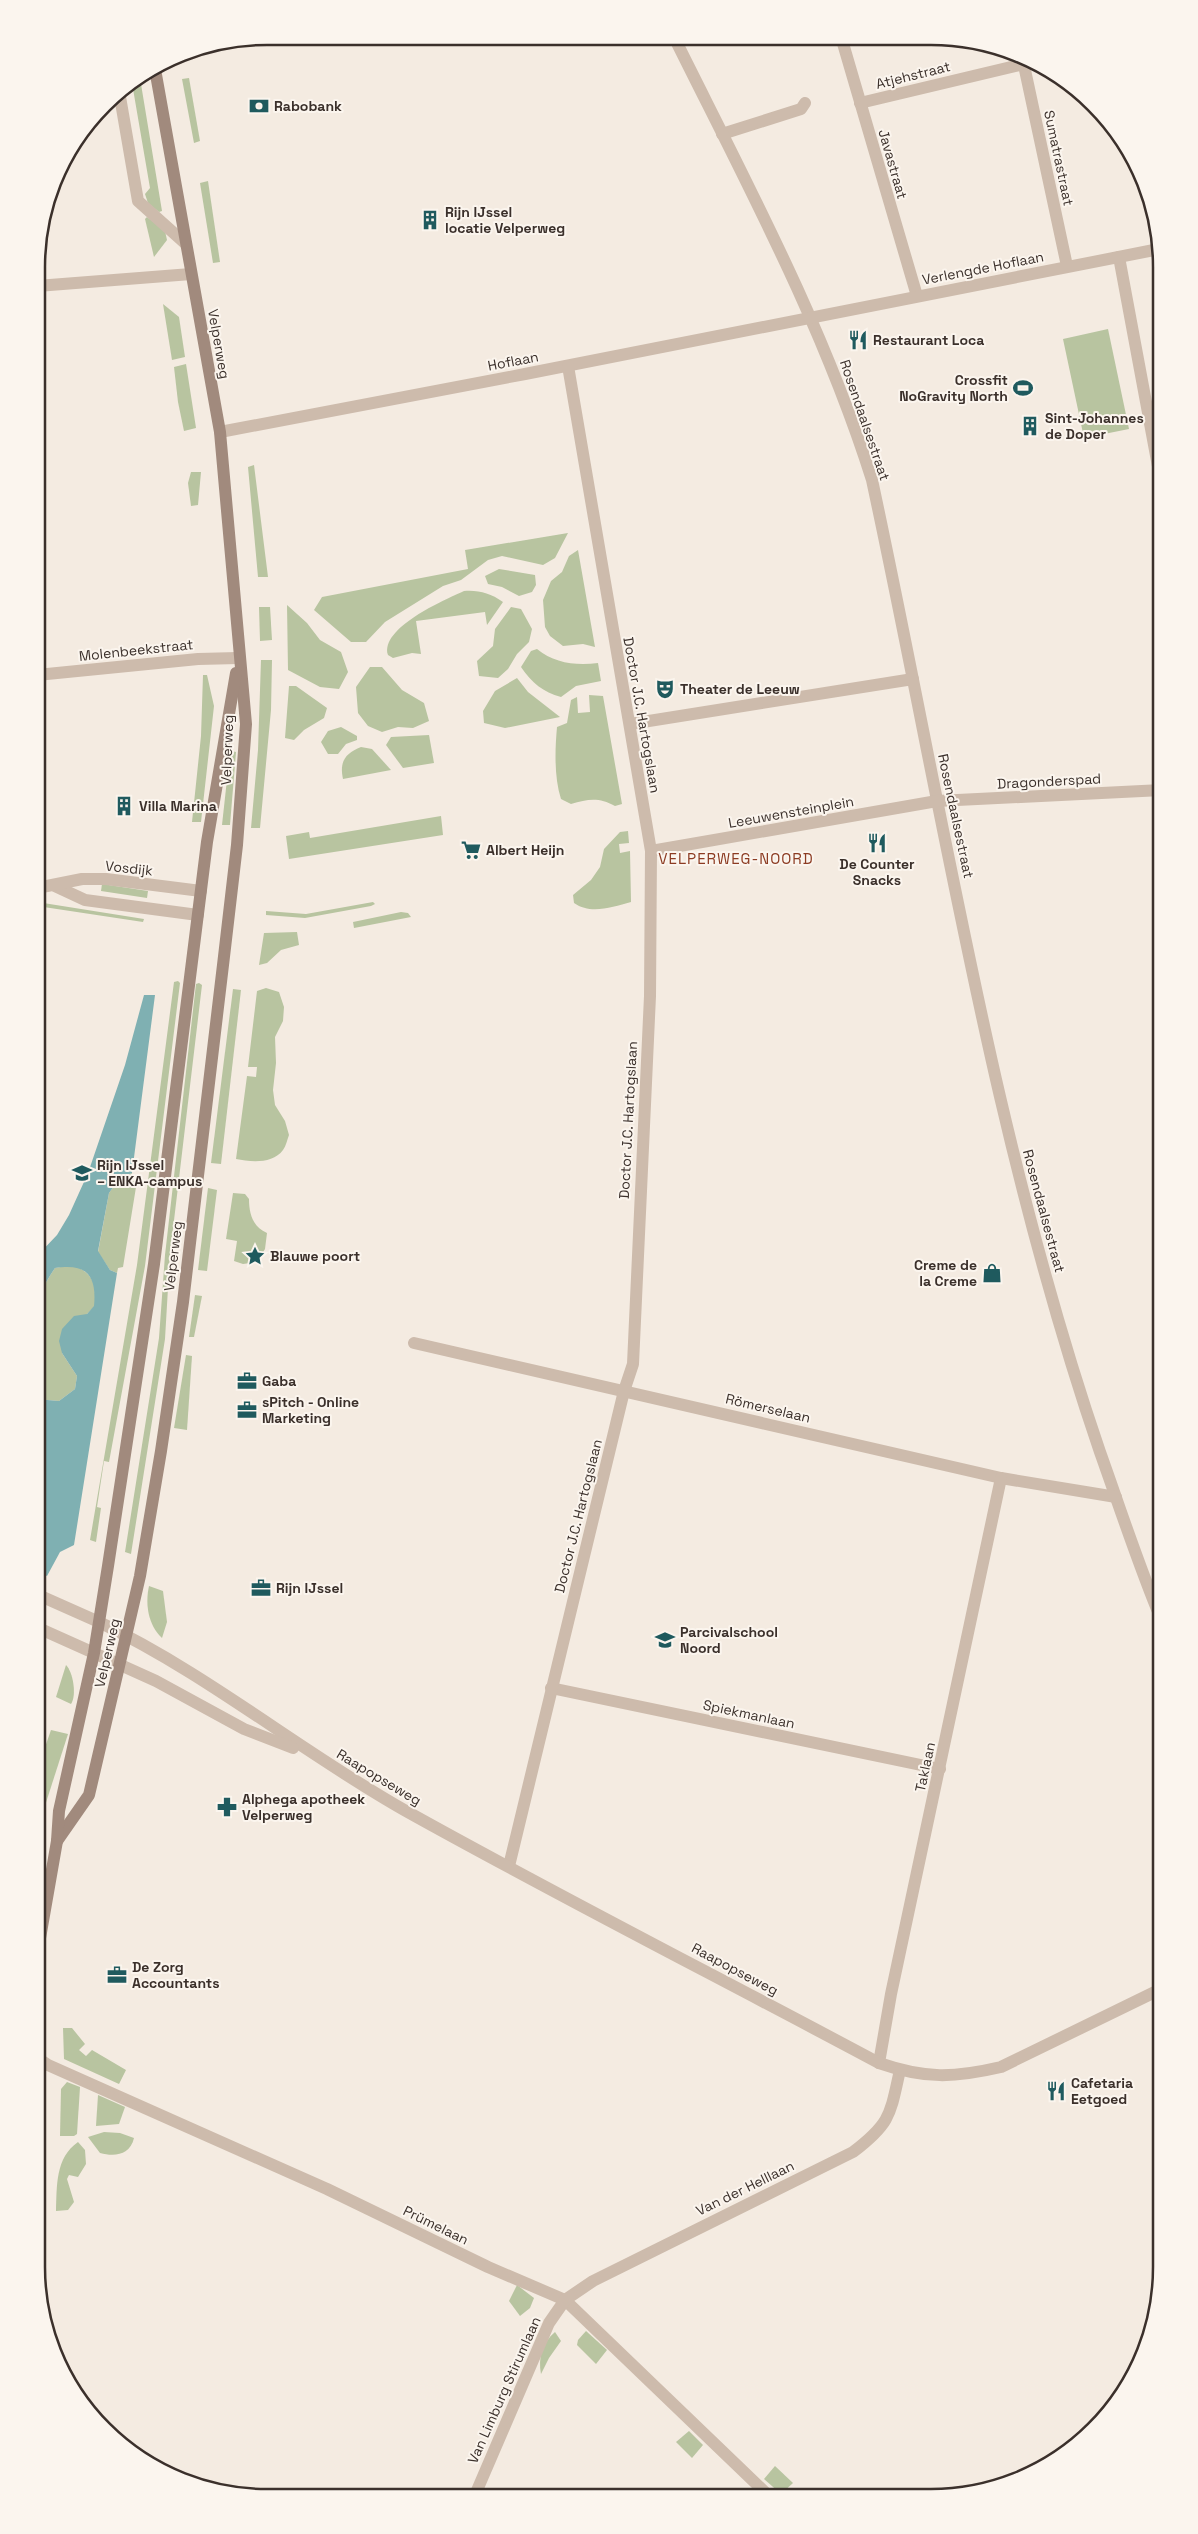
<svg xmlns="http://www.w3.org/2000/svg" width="1198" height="2534" font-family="'Space Grotesk',sans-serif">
  <rect width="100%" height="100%" fill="#f4ebe1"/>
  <g fill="#b8c4a0">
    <path d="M 140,78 L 162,211 L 159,212 L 148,203 L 145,194 L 150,188 L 132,83 Z"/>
    <path d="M 189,78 L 200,141 L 194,143 L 182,79 Z"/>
    <path d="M 208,181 L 220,262 L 213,263 L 200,183 Z"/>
    <path d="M 147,217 L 165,231 L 167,240 L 154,257 L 145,219 Z"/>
    <path d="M 163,304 L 179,317 L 185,357 L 172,360 Z"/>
    <path d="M 1108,329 L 1129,429 L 1084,438 L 1063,339 Z"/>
    <path d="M 186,364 L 196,428 L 184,431 L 178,402 L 174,367 Z"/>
    <path d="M 254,465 L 268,577 L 258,577 L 248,467 Z"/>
    <path d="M 191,472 L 201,472 L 198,505 L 191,506 L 188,483 Z"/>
    <path d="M 568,533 L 555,558 L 543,565 L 502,556 L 488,560 L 461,580 L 443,586 L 385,622 L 366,642 L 351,642 L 314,610 L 322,597 L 468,569 L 465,550 Z"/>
    <path d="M 578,550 L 595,647 L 583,644 L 563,646 L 550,636 L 545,627 L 543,600 L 551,581 L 562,572 L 569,556 Z"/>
    <path d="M 499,569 L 535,575 L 536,585 L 532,592 L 519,596 L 502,587 L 488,584 L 485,576 Z"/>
    <path d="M 464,591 C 479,590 490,593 503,602 L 487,625 L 485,612 L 416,621 L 421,654 L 412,653 L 393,658 L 388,655 C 380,628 444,600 464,591 Z"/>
    <path d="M 287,605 L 307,623 L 320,640 L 341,652 L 348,672 L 339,689 L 320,687 L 288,670 Z"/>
    <path d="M 259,607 L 270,607 L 272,640 L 260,641 Z"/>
    <path d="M 511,607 L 521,609 L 532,629 L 529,642 L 517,654 L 508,669 L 498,678 L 479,676 L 477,661 L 493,646 L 495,629 Z"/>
    <path d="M 537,649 C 554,663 576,666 598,663 L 601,681 L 576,686 L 561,697 C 543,692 532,683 521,667 L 531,651 Z"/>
    <path d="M 261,660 L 272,660 L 271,710 L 260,828 L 251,828 L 258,750 Z"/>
    <path d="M 370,667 L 382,667 L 402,690 L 424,703 L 429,721 L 413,728 L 398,727 L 382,732 L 368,726 L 358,713 L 356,687 Z"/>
    <path d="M 203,675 L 207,675 L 214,706 L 201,822 L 192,822 L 201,736 Z"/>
    <path d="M 517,678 L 528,692 L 560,717 L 505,728 L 484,723 L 483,711 L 495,691 Z"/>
    <path d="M 289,686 L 296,686 L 327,708 L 324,718 L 304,730 L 294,740 L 285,738 Z"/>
    <path d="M 589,695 L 603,696 L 622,804 L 615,806 C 599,797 588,799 571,804 L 561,799 C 554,777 555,750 557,727 L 567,723 L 571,700 L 577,697 L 578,713 L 590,712 Z"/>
    <path d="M 341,727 L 357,736 L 357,740 L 346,744 L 338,754 L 328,754 L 321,742 L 328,731 Z"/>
    <path d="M 429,735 L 434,763 L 403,768 L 386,745 L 391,737 Z"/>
    <path d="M 361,747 L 372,749 L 391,770 L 343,779 C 339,761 346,753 361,747 Z"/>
    <path d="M 232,751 L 236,752 L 230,825 L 222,825 L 230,752 Z"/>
    <path d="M 441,816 L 443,835 L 289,859 L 286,836 L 309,832 L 310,838 Z"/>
    <path d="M 628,831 L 629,843 L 619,844 L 620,853 L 630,851 L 631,902 C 612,907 591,915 574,903 L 573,895 L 591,880 L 600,867 L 604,849 L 620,832 Z"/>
    <path d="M 102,884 L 148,891 L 147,898 L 101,891 Z"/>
    <path d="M 37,902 L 144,919 L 143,922 L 37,906 Z"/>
    <path d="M 373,902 L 375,904 L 371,906 L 305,918 L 266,915 L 266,911 L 306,914 Z"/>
    <path d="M 401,912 L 408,913 L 411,917 L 354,928 L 353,922 Z"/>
    <path d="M 297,932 L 299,945 L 281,950 L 267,963 L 259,965 L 264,933 Z"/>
    <path d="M 178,981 L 180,983 L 145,1266 L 109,1462 L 104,1461 L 97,1507 L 101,1508 L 96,1542 L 90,1540 L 137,1265 L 174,982 Z"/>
    <path d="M 199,983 L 202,985 L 170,1254 L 165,1339 L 131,1554 L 125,1552 L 159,1338 L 165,1255 L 196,984 Z"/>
    <path d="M 266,988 L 279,992 L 284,1007 L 283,1021 L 275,1037 L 276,1063 L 273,1090 L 275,1105 L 285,1121 L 289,1135 C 287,1140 286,1146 283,1150 C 273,1164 251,1162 236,1159 L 247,1076 L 256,1077 L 257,1067 L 248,1067 L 257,991 Z"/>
    <path d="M 233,989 L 241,990 L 221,1164 L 211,1163 Z"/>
    <path d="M 132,1173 L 131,1181 L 137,1181 L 123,1267 L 118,1268 L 117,1273 L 110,1270 L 98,1252 L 109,1193 L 120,1178 Z"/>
    <path d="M 208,1188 L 217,1190 L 207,1271 L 198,1270 Z"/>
    <path d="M 233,1193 L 245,1194 L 249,1199 C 249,1214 253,1227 267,1233 L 265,1249 L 257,1262 L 243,1264 L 234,1261 L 237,1241 L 226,1239 Z"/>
    <path d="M 72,1265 C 94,1273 96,1284 95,1306 L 87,1314 L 62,1353 L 77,1376 L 75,1389 L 59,1401 L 36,1399 L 36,1342 C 44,1331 37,1320 38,1308 C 39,1293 47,1280 55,1268 Z"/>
    <path d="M 195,1295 L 202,1296 L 194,1337 L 189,1337 Z"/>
    <path d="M 186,1355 L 192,1356 L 187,1430 L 174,1428 Z"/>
    <path d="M 149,1586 L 163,1591 L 167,1622 L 162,1638 C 148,1625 145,1604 149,1586 Z"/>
    <path d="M 66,1665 C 73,1672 77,1695 71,1704 L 56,1697 Z"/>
    <path d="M 51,1730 L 68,1734 L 42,1815 L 36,1814 L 36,1773 Z"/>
    <path d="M 63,2028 L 72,2028 L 85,2044 L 79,2050 L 86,2056 L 92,2050 L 126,2070 L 119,2084 L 64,2059 Z"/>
    <path d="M 67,2082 L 80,2087 L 77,2134 L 74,2136 L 60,2136 L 61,2089 Z"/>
    <path d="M 98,2095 L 125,2107 L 119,2124 L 96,2126 Z"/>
    <path d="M 104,2132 L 120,2133 L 134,2138 C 130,2155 115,2157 100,2153 L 88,2137 Z"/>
    <path d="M 78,2142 L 85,2150 L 86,2164 L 78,2177 L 69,2175 L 67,2179 L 74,2202 L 68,2210 L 56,2211 C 57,2186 55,2158 78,2142 Z"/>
    <path d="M 517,2285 L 534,2298 L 530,2308 L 520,2316 L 509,2301 Z"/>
    <path d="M 586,2331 L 607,2350 L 596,2364 L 577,2345 L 578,2340 Z"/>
    <path d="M 555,2332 L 561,2341 L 549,2358 L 541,2374 C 538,2358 542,2343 555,2332 Z"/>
    <path d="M 689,2431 L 703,2445 L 692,2458 L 676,2442 Z"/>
    <path d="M 775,2466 L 793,2483 L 781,2494 L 764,2479 Z"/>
  </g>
  <path fill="#7fb0b2" d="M 144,995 L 155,995 L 132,1173 L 120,1178 L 109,1193 L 98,1251 L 110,1270 L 117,1273 L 74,1545 L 60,1552 L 47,1576 L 36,1570 L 36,1399 L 59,1401 L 75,1389 L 77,1376 L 62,1353 L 59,1341 L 62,1329 L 74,1316 L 87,1314 L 94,1306 C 97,1275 86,1263 55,1268 C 47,1280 39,1293 38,1308 C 37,1320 44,1331 36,1342 L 37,1256 L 57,1235 L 69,1215 L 88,1173 L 125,1065 Z"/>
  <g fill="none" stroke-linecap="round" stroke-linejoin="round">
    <g stroke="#cdbbac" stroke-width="12">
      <path d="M 860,103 L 1024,64 L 1030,59"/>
      <path d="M 722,134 L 801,109 L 805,103"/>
    </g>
    <g stroke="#cdbbac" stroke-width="12">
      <path d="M 675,39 C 747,184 823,325 872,480 C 942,805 992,1137 1100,1452 C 1120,1508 1138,1564 1161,1619"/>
      <path d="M 842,40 L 917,296"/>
      <path d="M 1022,56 L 1067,266"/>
      <path d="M 119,91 L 138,201 L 186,244"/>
      <path d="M 1119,257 L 1162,488"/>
      <path d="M 37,286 L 191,274"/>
      <path d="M 220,432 L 525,374 L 1159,249"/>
      <path d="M 37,675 L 198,659 L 238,658"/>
      <path d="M 630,724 L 913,679"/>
      <path d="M 651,851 L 937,801 L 1162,790"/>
      <path d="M 55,886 L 85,900 L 198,915"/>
      <path d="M 37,888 L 82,879 L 106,879 L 201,891"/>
      <path d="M 414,1343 L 1001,1478 L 1116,1497"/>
      <path d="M 36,1594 L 99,1622"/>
      <path d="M 36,1627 L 94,1653"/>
      <path d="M 551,1688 L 940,1769"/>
      <path d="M 509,1866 L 624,1391 L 633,1364 L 650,996 L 651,851 L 568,366"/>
      <path d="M 36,2057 L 48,2065 L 327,2189 L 488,2267 L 565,2300 L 770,2497"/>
      <path d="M 879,2063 L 891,1994 L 1001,1478"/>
      <path d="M 475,2495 L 549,2323 L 565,2300 L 593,2281 L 853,2152 C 891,2123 890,2115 900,2070"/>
    </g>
    <g stroke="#cdbbac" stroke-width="12">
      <path d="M 99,1622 C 208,1674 301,1752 406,1811 C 562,1898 722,1979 879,2063 C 925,2079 954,2078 1001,2067 L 1161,1989"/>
      <path d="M 94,1653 L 156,1681 L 244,1729 L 293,1748"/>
    </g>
    <g stroke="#a18a7d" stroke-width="12">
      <path d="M 57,1841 L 89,1795 L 140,1576 L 161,1451 L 183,1302 L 223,965 L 237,845 L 246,724 L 220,432 L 155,69"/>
      <path d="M 36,1961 L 57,1841 L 59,1811 L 94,1653 L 108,1566 L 154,1264 L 207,842 L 236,673"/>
    </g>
  </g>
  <defs>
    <symbol id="bank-bare" viewBox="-9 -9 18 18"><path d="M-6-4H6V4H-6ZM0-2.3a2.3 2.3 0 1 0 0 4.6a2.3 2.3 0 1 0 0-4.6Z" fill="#1f5a5e" stroke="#fbf5ee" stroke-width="2.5" paint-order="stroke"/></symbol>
    <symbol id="building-bare" viewBox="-9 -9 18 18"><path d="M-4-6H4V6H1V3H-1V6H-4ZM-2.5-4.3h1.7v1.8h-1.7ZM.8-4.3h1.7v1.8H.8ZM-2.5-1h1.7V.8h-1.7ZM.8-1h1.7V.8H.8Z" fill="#1f5a5e" stroke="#fbf5ee" stroke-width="2.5" paint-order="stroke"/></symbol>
    <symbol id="restaurant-bare" viewBox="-9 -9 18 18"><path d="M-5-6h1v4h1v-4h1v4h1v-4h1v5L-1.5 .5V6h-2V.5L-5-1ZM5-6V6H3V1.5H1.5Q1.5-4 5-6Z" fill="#1f5a5e" stroke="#fbf5ee" stroke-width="2.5" paint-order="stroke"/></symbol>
    <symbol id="stadium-bare" viewBox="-9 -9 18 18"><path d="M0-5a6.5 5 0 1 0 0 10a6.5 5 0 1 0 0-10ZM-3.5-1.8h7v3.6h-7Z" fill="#1f5a5e" stroke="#fbf5ee" stroke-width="2.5" paint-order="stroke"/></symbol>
    <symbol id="theatre-bare" viewBox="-9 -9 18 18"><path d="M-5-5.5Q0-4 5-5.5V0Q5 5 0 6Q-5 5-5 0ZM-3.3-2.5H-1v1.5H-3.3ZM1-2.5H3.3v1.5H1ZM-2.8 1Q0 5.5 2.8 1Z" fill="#1f5a5e" stroke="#fbf5ee" stroke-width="2.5" paint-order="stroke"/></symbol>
    <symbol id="supermarket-bare" viewBox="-9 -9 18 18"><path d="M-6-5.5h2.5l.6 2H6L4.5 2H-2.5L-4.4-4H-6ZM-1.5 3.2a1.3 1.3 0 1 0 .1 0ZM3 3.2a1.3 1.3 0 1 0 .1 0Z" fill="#1f5a5e" stroke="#fbf5ee" stroke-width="2.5" paint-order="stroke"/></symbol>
    <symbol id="university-bare" viewBox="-9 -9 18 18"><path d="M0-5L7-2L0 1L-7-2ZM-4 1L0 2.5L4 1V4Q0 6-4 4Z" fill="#1f5a5e" stroke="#fbf5ee" stroke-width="2.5" paint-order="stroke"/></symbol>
    <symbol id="sight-bare" viewBox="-9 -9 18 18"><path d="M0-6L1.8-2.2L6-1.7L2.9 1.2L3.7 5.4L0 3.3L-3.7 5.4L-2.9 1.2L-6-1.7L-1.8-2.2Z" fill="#1f5a5e" stroke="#fbf5ee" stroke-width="2.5" paint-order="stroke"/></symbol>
    <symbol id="shop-bare" viewBox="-9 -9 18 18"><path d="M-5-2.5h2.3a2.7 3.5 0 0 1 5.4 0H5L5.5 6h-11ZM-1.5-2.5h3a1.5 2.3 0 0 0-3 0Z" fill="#1f5a5e" stroke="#fbf5ee" stroke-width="2.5" paint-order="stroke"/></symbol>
    <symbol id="office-bare" viewBox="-9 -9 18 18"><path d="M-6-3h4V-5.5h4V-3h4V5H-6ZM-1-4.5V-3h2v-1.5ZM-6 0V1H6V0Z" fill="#1f5a5e" stroke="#fbf5ee" stroke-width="2.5" paint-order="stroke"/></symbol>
    <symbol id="school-bare" viewBox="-9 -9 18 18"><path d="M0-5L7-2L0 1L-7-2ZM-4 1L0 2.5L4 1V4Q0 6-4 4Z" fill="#1f5a5e" stroke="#fbf5ee" stroke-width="2.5" paint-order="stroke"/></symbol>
    <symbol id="pharmacy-bare" viewBox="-9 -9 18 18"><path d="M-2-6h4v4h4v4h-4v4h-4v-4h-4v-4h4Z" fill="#1f5a5e" stroke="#fbf5ee" stroke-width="2.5" paint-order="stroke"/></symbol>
  </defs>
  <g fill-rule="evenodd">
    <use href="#bank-bare" x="245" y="92" width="28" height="28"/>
    <use href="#building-bare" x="416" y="206" width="28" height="28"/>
    <use href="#restaurant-bare" x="844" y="326" width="28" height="28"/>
    <use href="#stadium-bare" x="1009" y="374" width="28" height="28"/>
    <use href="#building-bare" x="1016" y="412" width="28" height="28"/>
    <use href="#theatre-bare" x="651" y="675" width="28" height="28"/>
    <use href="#building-bare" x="110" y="792" width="28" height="28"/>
    <use href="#restaurant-bare" x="863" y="829" width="28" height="28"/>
    <use href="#supermarket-bare" x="457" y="836" width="28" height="28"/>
    <use href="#university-bare" x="68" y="1159" width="28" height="28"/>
    <use href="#sight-bare" x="241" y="1242" width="28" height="28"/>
    <use href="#shop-bare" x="978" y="1259" width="28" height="28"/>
    <use href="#office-bare" x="233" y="1367" width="28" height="28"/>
    <use href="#office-bare" x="233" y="1396" width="28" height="28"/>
    <use href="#office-bare" x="247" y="1574" width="28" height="28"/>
    <use href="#school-bare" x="651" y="1626" width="28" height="28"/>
    <use href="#pharmacy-bare" x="213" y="1793" width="28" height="28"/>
    <use href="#office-bare" x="103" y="1961" width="28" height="28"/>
    <use href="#restaurant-bare" x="1042" y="2077" width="28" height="28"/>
  </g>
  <g text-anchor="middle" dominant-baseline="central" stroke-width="4" stroke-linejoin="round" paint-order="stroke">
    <g font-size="14" fill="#3b302b" stroke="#fbf5ee">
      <text transform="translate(913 75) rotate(-14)">Atjehstraat</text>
      <text transform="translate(1059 158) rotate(78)">Sumatrastraat</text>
      <text transform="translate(893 164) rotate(74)">Javastraat</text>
      <text transform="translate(983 268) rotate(-11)">Verlengde Hoflaan</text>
      <text transform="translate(219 344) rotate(80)">Velperweg</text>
      <text transform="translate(513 361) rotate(-11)">Hoflaan</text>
      <text transform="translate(865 420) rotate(71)">Rosendaalsestraat</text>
      <text transform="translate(136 650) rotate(-6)">Molenbeekstraat</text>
      <text transform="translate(642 715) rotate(80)">Doctor J.C. Hartogslaan</text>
      <text transform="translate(227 750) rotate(-88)">Velperweg</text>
      <text transform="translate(1049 781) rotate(-3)">Dragonderspad</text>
      <text transform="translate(791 812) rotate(-10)">Leeuwensteinplein</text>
      <text transform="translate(956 816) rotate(78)">Rosendaalsestraat</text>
      <text transform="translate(129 868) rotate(6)">Vosdijk</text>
      <text transform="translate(628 1120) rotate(-87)">Doctor J.C. Hartogslaan</text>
      <text transform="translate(1044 1211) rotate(75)">Rosendaalsestraat</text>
      <text transform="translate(173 1256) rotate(-83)">Velperweg</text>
      <text transform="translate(768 1408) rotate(13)">Römerselaan</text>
      <text transform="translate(578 1516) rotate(-76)">Doctor J.C. Hartogslaan</text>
      <text transform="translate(107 1653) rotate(-77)">Velperweg</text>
      <text transform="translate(749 1714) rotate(12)">Spiekmanlaan</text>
      <text transform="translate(925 1767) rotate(-78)">Taklaan</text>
      <text transform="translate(379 1777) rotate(31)">Raapopseweg</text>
      <text transform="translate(735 1969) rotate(28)">Raapopseweg</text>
      <text transform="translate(745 2188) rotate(-26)">Van der Helllaan</text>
      <text transform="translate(436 2225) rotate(26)">Prümelaan</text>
      <text transform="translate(504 2390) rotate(-66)">Van Limburg Stirumlaan</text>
    </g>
    <g font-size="14" font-weight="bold" fill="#3b302b" stroke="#fbf5ee" text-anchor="start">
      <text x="274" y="106">Rabobank</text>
      <text x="445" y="212">Rijn IJssel<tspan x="445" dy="16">locatie Velperweg</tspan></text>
      <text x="873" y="340">Restaurant Loca</text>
      <text x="1008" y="380" text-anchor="end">Crossfit<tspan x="1008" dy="16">NoGravity North</tspan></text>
      <text x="1045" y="418">Sint-Johannes<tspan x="1045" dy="16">de Doper</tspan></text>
      <text x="680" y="689">Theater de Leeuw</text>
      <text x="139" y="806">Villa Marina</text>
      <text x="486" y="850">Albert Heijn</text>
      <text x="877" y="864" text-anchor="middle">De Counter<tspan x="877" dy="16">Snacks</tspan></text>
      <text x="97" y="1165">Rijn IJssel<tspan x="97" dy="16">– ENKA-campus</tspan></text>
      <text x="270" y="1256">Blauwe poort</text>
      <text x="977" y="1265" text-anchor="end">Creme de<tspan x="977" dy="16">la Creme</tspan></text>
      <text x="262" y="1381">Gaba</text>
      <text x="262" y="1402">sPitch - Online<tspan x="262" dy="16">Marketing</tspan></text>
      <text x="276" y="1588">Rijn IJssel</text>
      <text x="680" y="1632">Parcivalschool<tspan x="680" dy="16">Noord</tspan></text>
      <text x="242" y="1799">Alphega apotheek<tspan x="242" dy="16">Velperweg</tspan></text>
      <text x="132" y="1967">De Zorg<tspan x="132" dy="16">Accountants</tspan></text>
      <text x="1071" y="2083">Cafetaria<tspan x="1071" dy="16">Eetgoed</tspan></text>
    </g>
    <g font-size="15" letter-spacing="1" fill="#8c3b22" stroke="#fbf5ee">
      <text x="736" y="858">VELPERWEG-NOORD</text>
    </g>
  </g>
  <path d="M0 0H1198V2534H0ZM267 45H931A222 222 0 0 1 1153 267V2267A222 222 0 0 1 931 2489H267A222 222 0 0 1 45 2267V267A222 222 0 0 1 267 45Z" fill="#fbf5ee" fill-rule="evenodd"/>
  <path fill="none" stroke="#3b302b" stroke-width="2.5" d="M267 45H931A222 222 0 0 1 1153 267V2267A222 222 0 0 1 931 2489H267A222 222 0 0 1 45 2267V267A222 222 0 0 1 267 45Z"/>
</svg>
